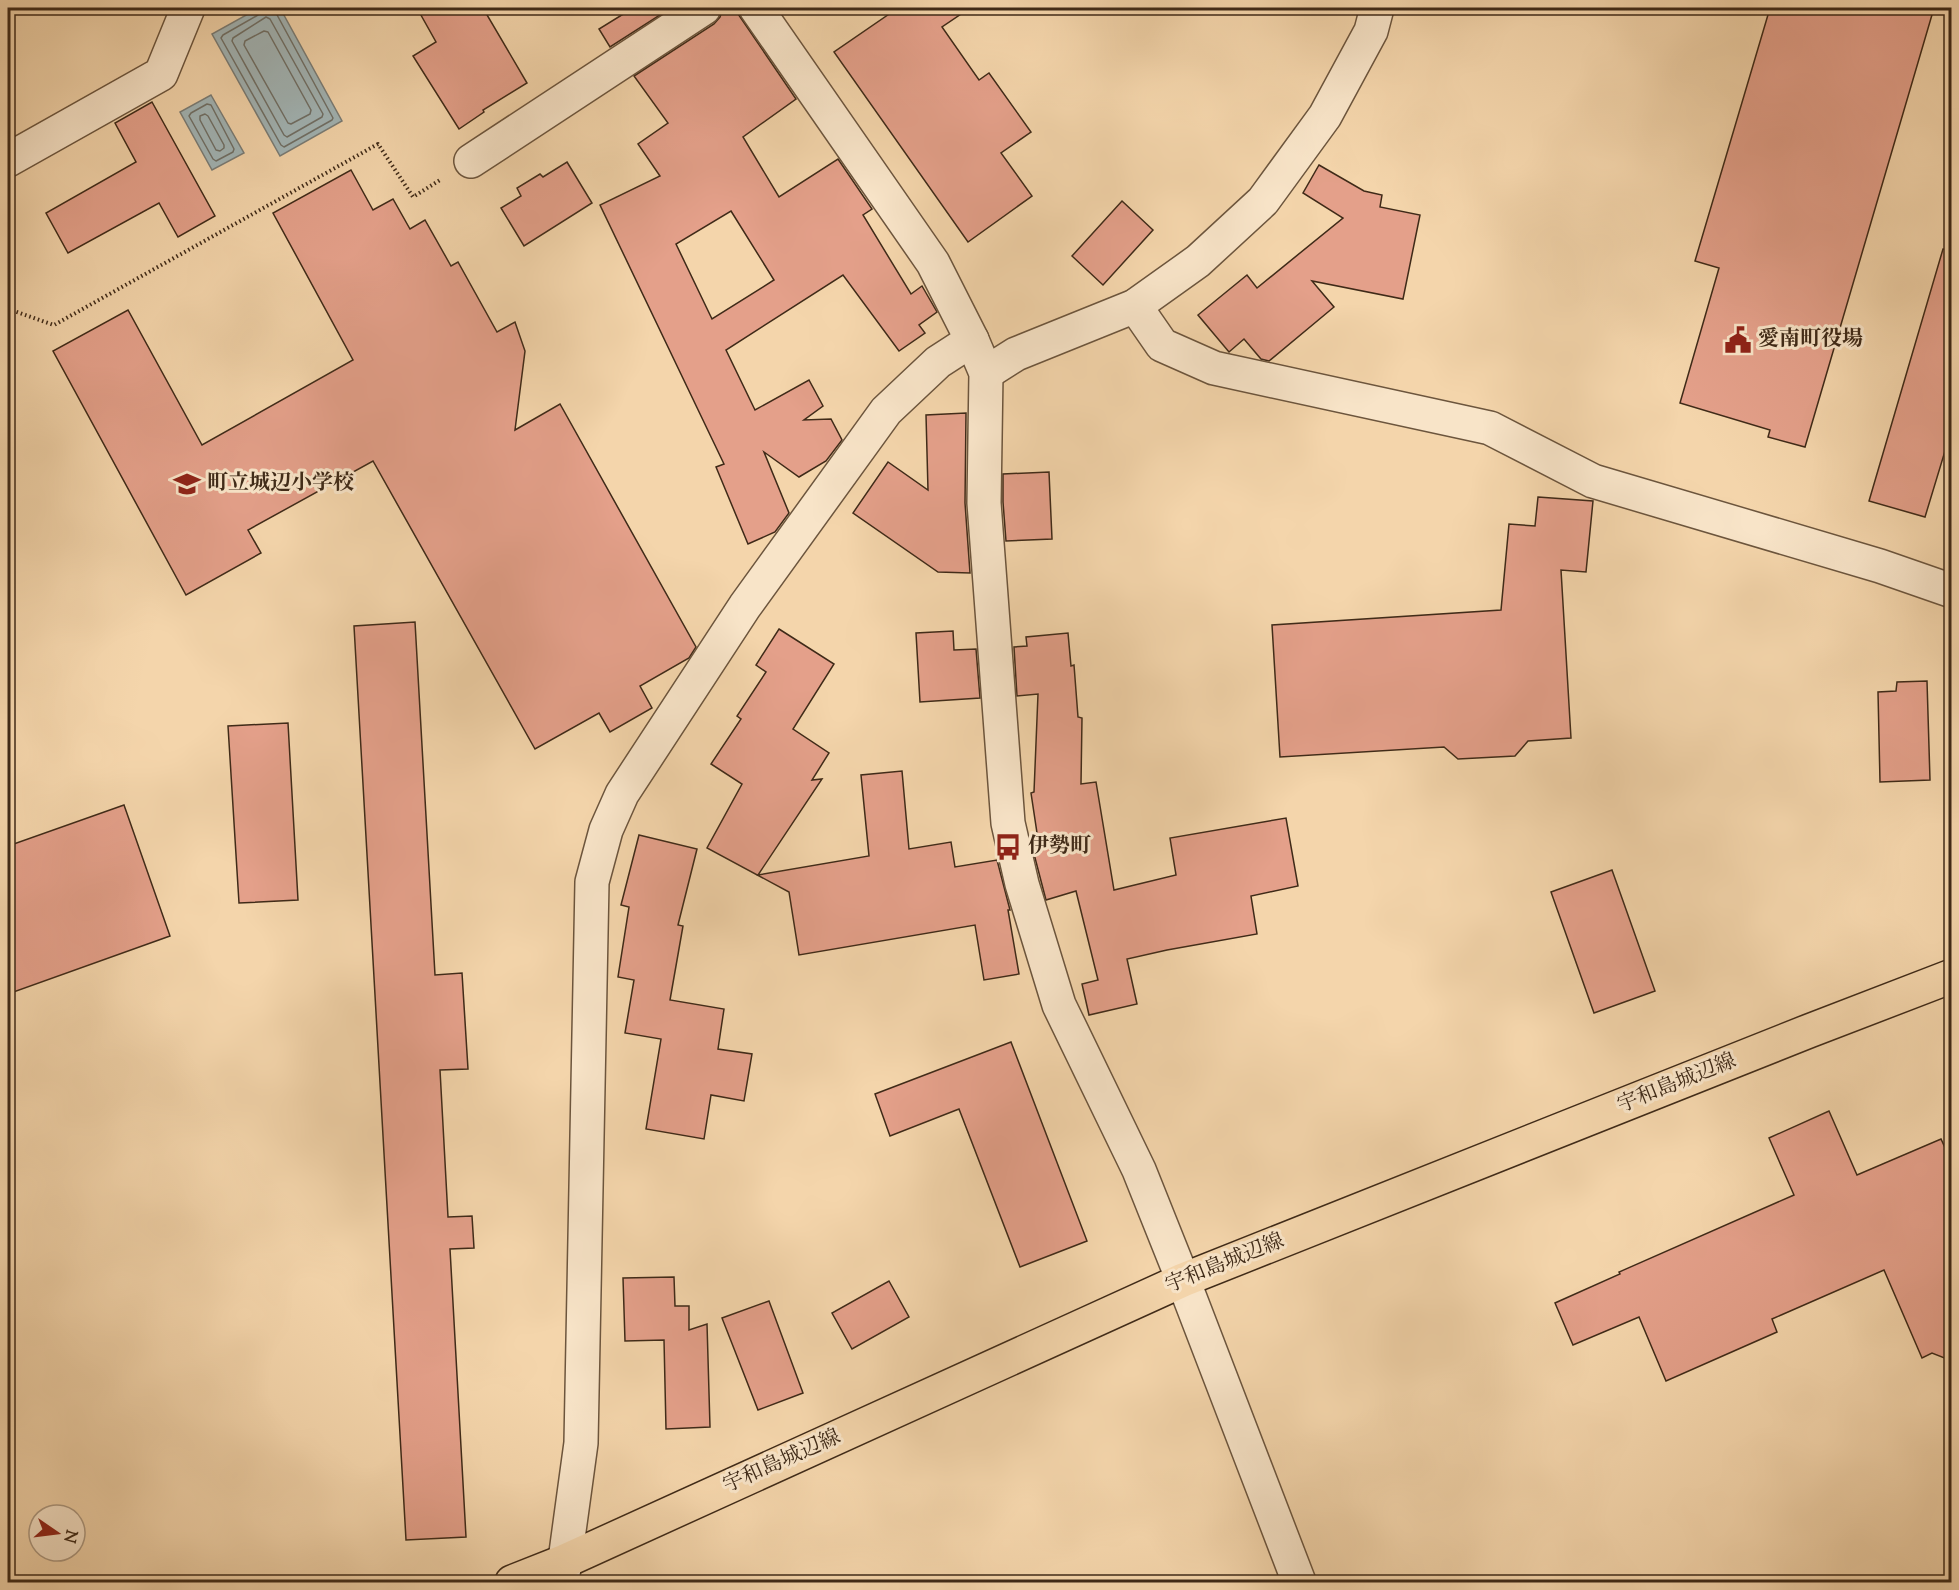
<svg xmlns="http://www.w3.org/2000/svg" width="1959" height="1590" font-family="'Sorts Mill Goudy','Noto Serif JP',serif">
  <rect width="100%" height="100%" fill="#f4d5ab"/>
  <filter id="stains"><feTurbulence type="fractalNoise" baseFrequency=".00333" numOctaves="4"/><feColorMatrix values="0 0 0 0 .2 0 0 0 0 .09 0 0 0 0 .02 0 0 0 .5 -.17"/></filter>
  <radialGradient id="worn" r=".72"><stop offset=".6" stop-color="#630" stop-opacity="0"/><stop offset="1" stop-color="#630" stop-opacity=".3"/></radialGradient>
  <g fill="#a2b5b6" stroke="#7a7d77" stroke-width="1.5">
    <path d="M 259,8 L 280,8 L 342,121 L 280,156 L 212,34 Z"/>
    <path d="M 211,95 L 244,153 L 212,170 L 180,112 Z"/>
  </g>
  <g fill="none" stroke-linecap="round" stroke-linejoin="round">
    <g stroke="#707067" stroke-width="1.5">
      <path d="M 261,8 L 258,15 L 223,35 L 221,38 L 281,145 L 284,147 L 332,120 L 333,118 L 276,13 L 275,8"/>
      <path d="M 266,17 L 270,19 L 323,114 L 322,117 L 287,137 L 284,135 L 232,41 L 233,38 Z"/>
      <path d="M 264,31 L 268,32 L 311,110 L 310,114 L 291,124 L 288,123 L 244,45 L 245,41 Z"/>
      <path d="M 207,104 L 211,105 L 234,149 L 233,152 L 216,161 L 213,159 L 189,116 L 191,113 Z"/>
      <path d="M 205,114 L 208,116 L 224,145 L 224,148 L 220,151 L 216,150 L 200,120 L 200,116 Z"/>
    </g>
  </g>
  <g fill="#e4a08a" stroke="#3f2a18" stroke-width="1.5" fill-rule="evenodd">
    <path d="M 417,8 L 483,8 L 527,83 L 483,110 L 484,112 L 459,129 L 413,56 L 436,42 Z"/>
    <path d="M 633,8 L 671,8 L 610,47 L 599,29 Z"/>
    <path d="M 723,8 L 734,8 L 796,99 L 743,137 L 779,197 L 838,159 L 872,209 L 863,215 L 911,294 L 922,286 L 937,312 L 919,325 L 925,333 L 899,351 L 843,275 L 726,350 L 755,410 L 809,380 L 823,406 L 804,420 L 831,419 L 842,440 L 826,461 L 799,477 L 764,452 L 789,513 L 775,532 L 748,544 L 716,467 L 724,464 L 600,205 L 660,176 L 638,144 L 668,123 L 634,76 L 714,24 L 720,17 ZM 731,211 L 774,280 L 712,319 L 676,244 Z"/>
    <path d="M 898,8 L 970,8 L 942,27 L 979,80 L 989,73 L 1031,132 L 1001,153 L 1032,196 L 968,242 L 834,52 Z"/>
    <path d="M 1770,8 L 1934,8 L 1805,447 L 1768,437 L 1770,430 L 1680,403 L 1719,268 L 1695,261 Z"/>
    <path d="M 152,102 L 215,216 L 178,237 L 159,203 L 68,253 L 46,213 L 136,162 L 115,123 Z"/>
    <path d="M 567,162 L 592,203 L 524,246 L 501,208 L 521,196 L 517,188 L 540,174 L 543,177 Z"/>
    <path d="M 1319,165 L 1364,191 L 1382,195 L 1380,207 L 1420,215 L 1403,299 L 1312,281 L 1334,307 L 1269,361 L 1261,359 L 1244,339 L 1229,352 L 1198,315 L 1247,275 L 1257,288 L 1343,218 L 1303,193 Z"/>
    <path d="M 351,170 L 373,210 L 393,199 L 410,229 L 425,220 L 451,266 L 458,262 L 497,332 L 515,322 L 525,351 L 515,430 L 560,404 L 696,647 L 689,658 L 640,686 L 652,708 L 610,732 L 599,713 L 535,749 L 373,461 L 248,530 L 261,553 L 186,595 L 53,351 L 128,310 L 202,445 L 353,360 L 273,213 Z"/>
    <path d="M 1122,201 L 1153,230 L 1103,285 L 1072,256 Z"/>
    <path d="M 1943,249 L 1952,250 L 1952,428 L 1925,517 L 1869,501 Z"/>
    <path d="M 966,413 L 965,503 L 970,573 L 938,572 L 853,513 L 888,462 L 928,490 L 926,415 Z"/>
    <path d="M 1049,472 L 1052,539 L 1006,541 L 1003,502 L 1003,474 Z"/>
    <path d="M 1538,497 L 1593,501 L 1586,572 L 1561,570 L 1571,738 L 1528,741 L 1515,756 L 1458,759 L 1444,747 L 1280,757 L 1272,625 L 1501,610 L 1509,524 L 1535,526 Z"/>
    <path d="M 415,622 L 435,975 L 462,973 L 468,1069 L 440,1070 L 448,1217 L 472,1216 L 474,1248 L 450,1249 L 466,1537 L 406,1540 L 354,626 Z"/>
    <path d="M 779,629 L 834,664 L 793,729 L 829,753 L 812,780 L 822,779 L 758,875 L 869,856 L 861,775 L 902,771 L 909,849 L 951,842 L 955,867 L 997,860 L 1010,910 L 1008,910 L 1019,974 L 984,980 L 975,925 L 799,955 L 789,892 L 707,848 L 742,784 L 711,764 L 741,719 L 737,716 L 766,672 L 756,665 Z"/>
    <path d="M 953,631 L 954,650 L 976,649 L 980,698 L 920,702 L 916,633 Z"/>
    <path d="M 1068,633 L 1071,666 L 1074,665 L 1078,717 L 1082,718 L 1081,784 L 1096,782 L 1114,890 L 1176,875 L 1170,838 L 1286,818 L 1298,886 L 1251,896 L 1257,934 L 1167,950 L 1127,959 L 1137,1004 L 1089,1015 L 1082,984 L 1098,980 L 1076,891 L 1046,900 L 1034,854 L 1040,853 L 1031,793 L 1034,792 L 1038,694 L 1017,696 L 1014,647 L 1027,646 L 1026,637 Z"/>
    <path d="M 1927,681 L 1930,780 L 1880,782 L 1878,692 L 1896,691 L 1897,682 Z"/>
    <path d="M 288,723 L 298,900 L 239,903 L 228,726 Z"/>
    <path d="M 124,805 L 170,936 L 8,994 L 8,846 Z"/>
    <path d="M 639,835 L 697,849 L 678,925 L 683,926 L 670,1000 L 724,1009 L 718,1049 L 752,1054 L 744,1101 L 711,1095 L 704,1139 L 646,1129 L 661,1039 L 625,1033 L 634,980 L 618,977 L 629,907 L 621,905 Z"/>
    <path d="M 1612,870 L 1655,991 L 1594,1013 L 1551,892 Z"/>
    <path d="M 1011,1042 L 1087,1241 L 1020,1267 L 959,1109 L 890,1136 L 875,1094 Z"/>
    <path d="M 1829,1111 L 1857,1175 L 1941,1139 L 1952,1163 L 1952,1361 L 1932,1353 L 1922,1358 L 1884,1270 L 1772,1319 L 1777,1332 L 1666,1381 L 1639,1317 L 1573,1345 L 1555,1303 L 1620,1274 L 1619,1272 L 1794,1195 L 1769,1138 Z"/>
    <path d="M 674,1277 L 675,1306 L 689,1306 L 689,1330 L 707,1324 L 710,1427 L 666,1429 L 664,1340 L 625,1341 L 623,1278 Z"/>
    <path d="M 889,1281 L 909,1317 L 852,1349 L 832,1313 Z"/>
    <path d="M 769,1301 L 803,1393 L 758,1410 L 722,1318 Z"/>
  </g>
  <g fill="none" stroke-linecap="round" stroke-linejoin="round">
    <defs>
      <g id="minor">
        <path d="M 756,8 L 933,263 L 972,340 L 986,373 L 984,503 L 1008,823 L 1022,884 L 1059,1005 L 1139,1170 L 1183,1280 L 1299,1582"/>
        <path d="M 8,160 L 161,74 L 188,8"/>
        <path d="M 471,161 L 704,8"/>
        <path d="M 1135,306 L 1162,345 L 1214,368 L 1490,428 L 1593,481 L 1880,566 L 1952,591"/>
        <path d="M 986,373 L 1016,354 L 1135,306 L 1198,261 L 1263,201 L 1325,116 L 1371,31 L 1377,8"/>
        <path d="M 562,1582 L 581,1443 L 592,882 L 606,830 L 622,794 L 745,606 L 886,411 L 938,362 L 972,340"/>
      </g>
      <path id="major" d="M 512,1582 L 565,1561 L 1183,1280 L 1809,1031 L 1952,976"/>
    </defs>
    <use href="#minor" stroke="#6c553d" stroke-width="36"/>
    <use href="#major" stroke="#3f2a18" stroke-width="36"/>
    <path stroke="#3f2a18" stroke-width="4" stroke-dasharray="1.5 3" stroke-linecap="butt" d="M 8,309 L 54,325 L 378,144 L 413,197 L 440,180"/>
    <use href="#minor" stroke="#f8e4c8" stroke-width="33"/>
    <use href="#major" stroke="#f4d5ab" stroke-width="33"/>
  </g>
  <defs>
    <symbol id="civic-bare" viewBox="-9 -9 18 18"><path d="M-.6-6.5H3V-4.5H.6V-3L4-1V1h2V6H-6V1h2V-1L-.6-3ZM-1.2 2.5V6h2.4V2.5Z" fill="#8f2418" stroke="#f8e4c8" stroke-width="2.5" paint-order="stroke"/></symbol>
    <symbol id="school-bare" viewBox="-9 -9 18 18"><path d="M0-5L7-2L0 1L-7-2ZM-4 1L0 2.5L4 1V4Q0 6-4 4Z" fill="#8f2418" stroke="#f8e4c8" stroke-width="2.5" paint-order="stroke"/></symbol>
    <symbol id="bus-bare" viewBox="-9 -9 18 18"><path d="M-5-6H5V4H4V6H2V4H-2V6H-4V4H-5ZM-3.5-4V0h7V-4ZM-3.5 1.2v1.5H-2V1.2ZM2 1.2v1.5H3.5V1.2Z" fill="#8f2418" stroke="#f8e4c8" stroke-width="2.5" paint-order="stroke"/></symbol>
  </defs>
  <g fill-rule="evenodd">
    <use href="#civic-bare" x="1719" y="321" width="38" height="38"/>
    <use href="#school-bare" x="168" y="465" width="38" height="38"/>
    <use href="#bus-bare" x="989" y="828" width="38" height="38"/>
  </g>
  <g text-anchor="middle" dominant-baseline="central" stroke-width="6" stroke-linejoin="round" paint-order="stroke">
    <g font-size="21" font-weight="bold" fill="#3f2a18" stroke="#f8e4c8" text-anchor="start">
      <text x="1758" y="340">愛南町役場</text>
      <text x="207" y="484">町立城辺小学校</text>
      <text x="1028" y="847">伊勢町</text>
    </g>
    <g font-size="21" fill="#3f2a18" stroke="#f8e4c8">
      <text transform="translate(1677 1084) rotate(-22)">宇和島城辺線</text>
      <text transform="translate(1225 1264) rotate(-22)">宇和島城辺線</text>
      <text transform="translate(782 1462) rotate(-24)">宇和島城辺線</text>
    </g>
  </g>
  <rect width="1959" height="1590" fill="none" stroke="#f4d5ab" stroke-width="30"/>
  <rect x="9" y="9" width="1941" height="1572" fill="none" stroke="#3f2a18" stroke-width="3"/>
  <rect x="15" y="15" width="1929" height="1560" fill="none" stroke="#3f2a18" stroke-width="1.5"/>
  <g transform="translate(57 1533) rotate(104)"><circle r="28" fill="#f8e4c8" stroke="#ae9a82" stroke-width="1.5"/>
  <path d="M0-4.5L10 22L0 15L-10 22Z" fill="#8f2418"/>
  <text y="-9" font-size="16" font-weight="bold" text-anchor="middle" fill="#3f2a18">N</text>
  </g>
  <rect width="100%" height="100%" filter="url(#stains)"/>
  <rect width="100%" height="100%" fill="url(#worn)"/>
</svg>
